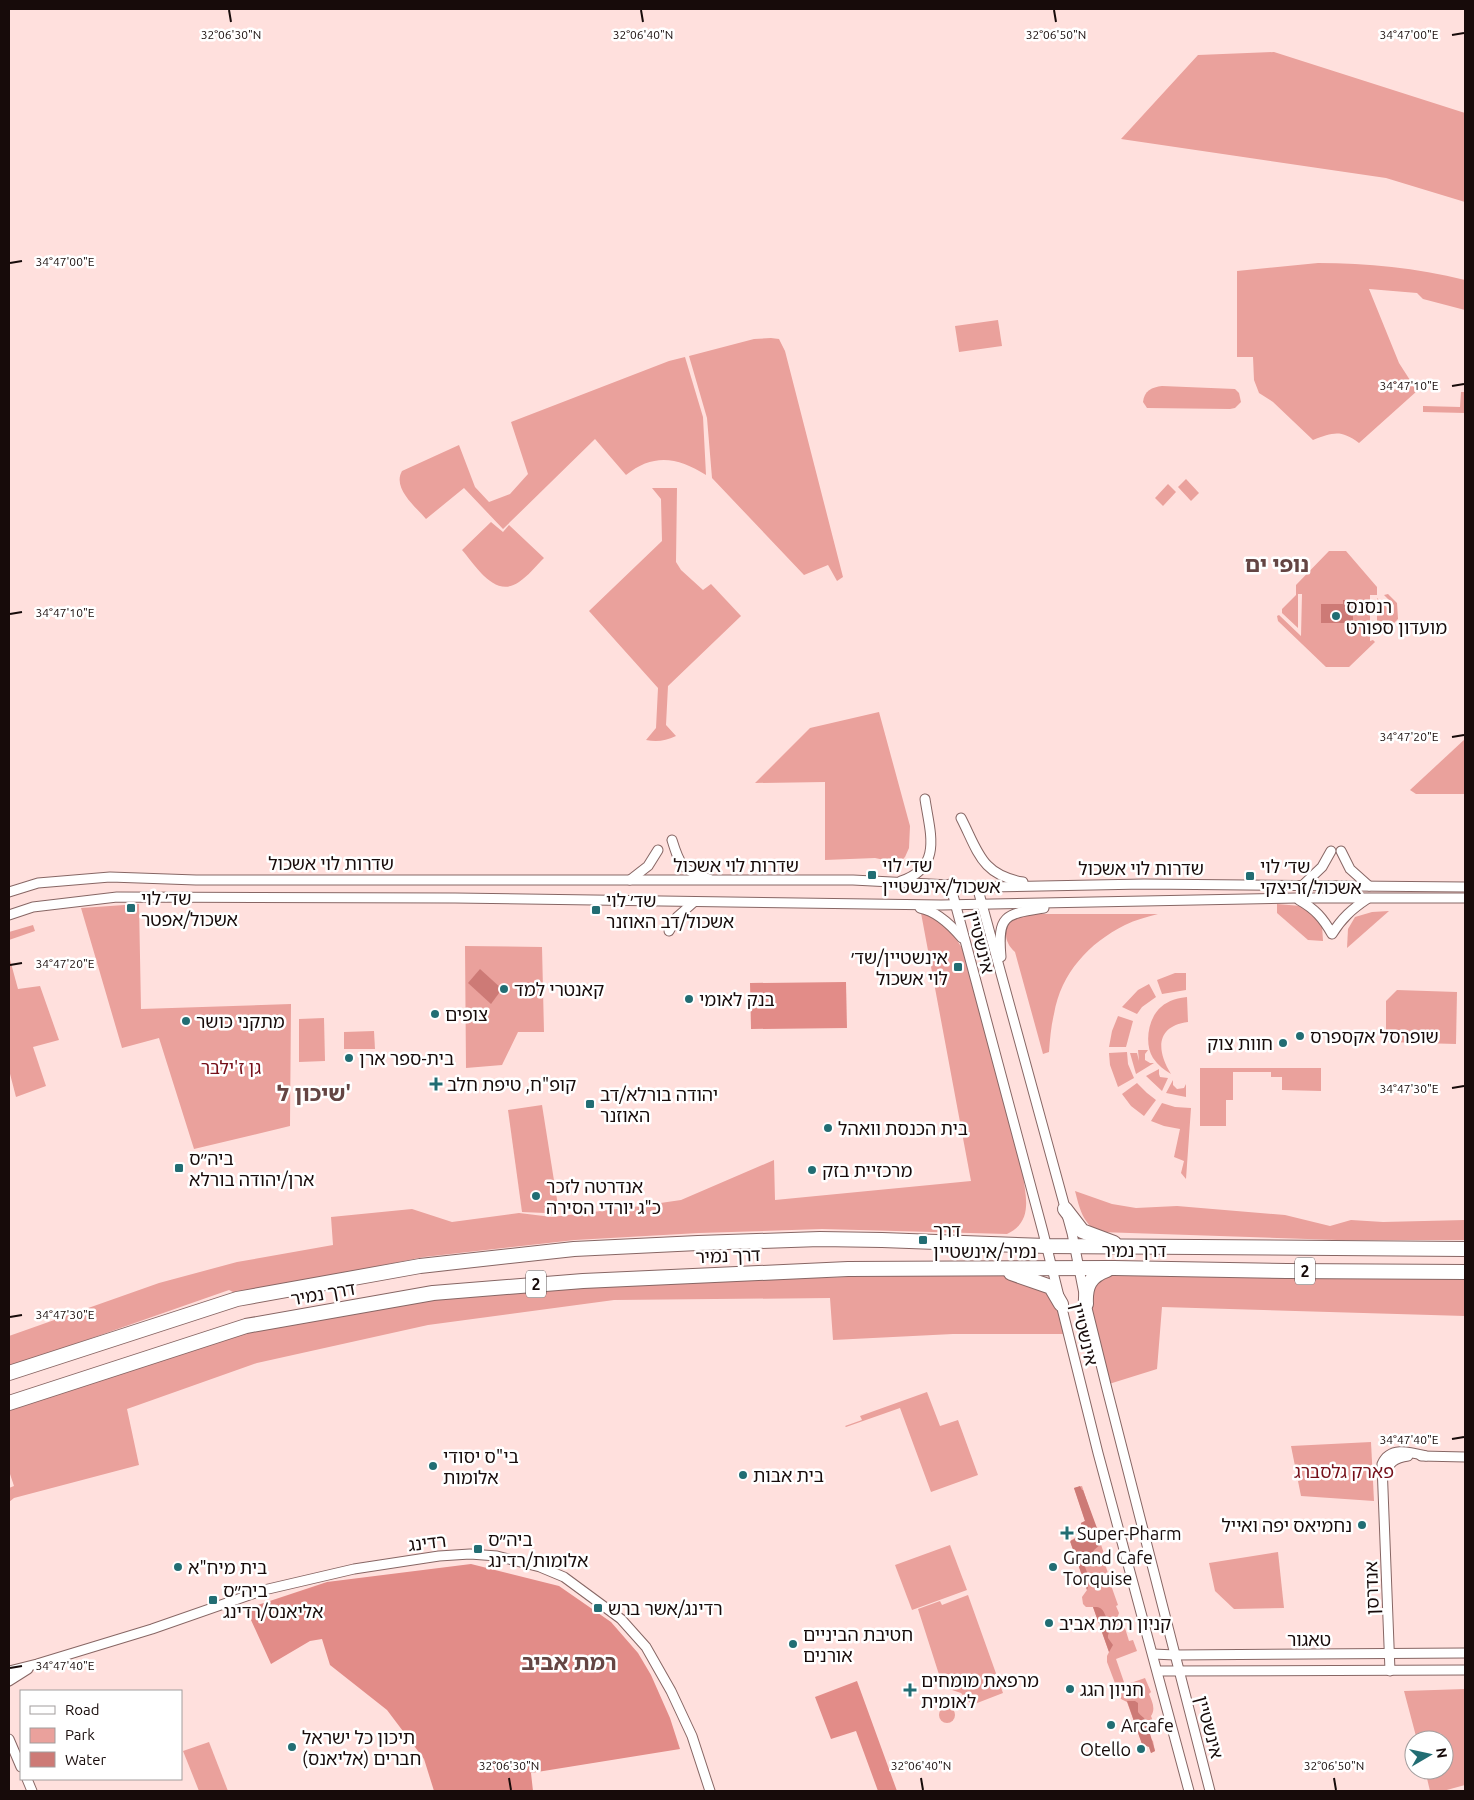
<svg xmlns="http://www.w3.org/2000/svg" width="1474" height="1800" font-family="Ubuntu,'Noto Sans Hebrew',sans-serif">
  <rect width="100%" height="100%" fill="#ffe0dd"/>
  <g fill="#eaa19c">
    <path d="M 1274,52 L 1465,113 L 1465,202 L 1386,178 L 1121,139 L 1198,55 Z"/>
    <path d="M 1318,263 C 1368,263 1416,268 1465,280 L 1465,310 L 1423,299 L 1417,293 L 1369,289 L 1399,363 L 1417,391 L 1359,443 C 1340,429 1333,433 1313,440 L 1273,402 L 1259,393 L 1254,380 L 1253,357 L 1237,357 L 1237,271 Z"/>
    <path d="M 998,320 L 1002,346 L 959,352 L 955,326 Z"/>
    <path d="M 771,338 L 779,339 L 785,351 L 843,577 L 837,581 L 828,565 L 804,575 L 712,478 L 707,418 L 689,356 L 754,339 Z"/>
    <path d="M 685,357 L 703,417 L 706,475 C 678,457 653,453 626,475 L 595,439 L 503,529 L 464,488 L 426,519 C 416,507 392,488 402,471 L 459,445 L 475,487 L 489,502 L 510,494 L 528,474 L 511,422 L 669,361 Z"/>
    <path d="M 1162,386 L 1235,389 L 1239,393 L 1241,402 L 1235,408 L 1230,409 L 1147,408 L 1143,402 C 1144,391 1152,387 1162,386 Z"/>
    <path d="M 1461,392 L 1465,392 L 1465,413 L 1423,412 L 1423,406 L 1460,407 Z"/>
    <path d="M 1186,479 L 1199,493 L 1191,501 L 1178,487 Z"/>
    <path d="M 1168,484 L 1176,492 L 1163,506 L 1155,498 Z"/>
    <path d="M 652,488 L 677,488 L 676,562 L 681,570 L 703,590 L 711,584 L 741,616 L 668,686 L 666,725 L 676,736 C 665,741 657,742 646,740 L 656,728 L 658,688 L 589,611 L 662,541 L 661,499 Z"/>
    <path d="M 491,522 L 503,532 L 509,525 L 544,558 C 536,566 528,576 519,582 C 495,599 476,566 462,550 Z"/>
    <path d="M 1329,551 L 1346,551 L 1377,587 L 1377,595 L 1370,595 L 1370,641 L 1373,640 L 1375,642 L 1349,667 L 1326,667 L 1278,621 L 1277,616 L 1279,615 L 1301,636 L 1302,594 L 1298,594 L 1298,628 L 1282,613 L 1282,609 L 1296,595 L 1296,585 Z"/>
    <path d="M 1388,594 L 1397,603 L 1398,619 L 1383,634 L 1379,635 L 1377,633 L 1377,598 L 1394,614 L 1394,605 L 1384,595 Z"/>
    <path d="M 879,712 L 910,826 L 909,848 L 905,857 L 899,863 L 875,858 L 825,860 L 825,782 L 755,783 L 810,728 Z"/>
    <path d="M 1465,739 L 1465,794 L 1416,794 L 1410,790 Z"/>
    <path d="M 139,904 L 141,1009 L 291,1004 L 290,1126 L 194,1149 L 159,1038 L 122,1048 L 81,908 Z"/>
    <path d="M 1277,904 L 1301,906 L 1314,915 L 1322,925 L 1323,941 L 1308,940 L 1277,913 Z"/>
    <path d="M 1389,911 L 1347,948 L 1348,929 L 1355,917 L 1372,912 Z"/>
    <path d="M 921,913 C 940,916 953,933 962,948 L 1023,1175 C 1026,1198 1033,1222 1007,1234 L 822,1229 L 699,1233 L 575,1240 L 424,1257 L 237,1294 L 229,1290 L 9,1367 L 9,1336 L 159,1283 L 237,1262 L 333,1245 L 331,1217 L 412,1209 L 452,1222 L 519,1213 L 552,1217 L 633,1207 L 681,1200 L 774,1160 L 775,1200 L 971,1181 Z"/>
    <path d="M 1022,914 L 1158,914 C 1147,917 1135,920 1125,925 C 1089,943 1061,973 1054,1014 C 1051,1026 1050,1039 1049,1052 L 1043,1054 L 1015,952 C 1001,940 1003,921 1022,914 Z"/>
    <path d="M 33,925 L 35,931 L 9,940 L 9,932 Z"/>
    <path d="M 465,946 L 542,947 L 544,1032 L 518,1032 L 502,1065 L 466,1068 Z"/>
    <path d="M 9,956 L 18,989 L 40,986 L 59,1040 L 33,1047 L 46,1086 L 16,1097 L 9,1070 Z"/>
    <path d="M 1175,973 L 1186,973 L 1186,990 L 1162,994 L 1157,980 Z"/>
    <path d="M 1149,984 L 1156,997 L 1142,1007 L 1137,1014 L 1122,1007 L 1138,990 Z"/>
    <path d="M 1397,990 L 1457,992 L 1456,1044 L 1386,1042 L 1386,1001 Z"/>
    <path d="M 1187,997 L 1188,1022 C 1156,1026 1156,1050 1171,1074 C 1164,1070 1158,1065 1153,1058 C 1144,1044 1148,1018 1161,1007 C 1169,1000 1178,998 1187,997 Z"/>
    <path d="M 1118,1016 L 1133,1021 L 1126,1047 L 1109,1047 L 1112,1031 Z"/>
    <path d="M 324,1018 L 325,1061 L 299,1062 L 299,1019 Z"/>
    <path d="M 374,1031 L 375,1049 L 344,1049 L 344,1032 Z"/>
    <path d="M 1138,1050 L 1148,1050 L 1145,1054 L 1145,1060 L 1150,1063 L 1154,1063 L 1136,1074 L 1130,1053 L 1137,1053 L 1139,1061 Z"/>
    <path d="M 1127,1052 L 1128,1064 L 1134,1078 L 1118,1087 L 1110,1065 L 1109,1053 Z"/>
    <path d="M 1200,1068 L 1321,1068 L 1321,1091 L 1282,1090 L 1282,1077 L 1271,1077 L 1271,1072 L 1233,1072 L 1233,1100 L 1226,1100 L 1226,1126 L 1200,1126 Z"/>
    <path d="M 1159,1069 L 1159,1074 L 1160,1077 L 1168,1078 L 1162,1091 L 1146,1076 Z"/>
    <path d="M 1173,1080 L 1173,1085 L 1177,1089 L 1184,1088 L 1186,1084 L 1186,1097 L 1166,1093 Z"/>
    <path d="M 1137,1083 L 1147,1093 L 1156,1100 L 1144,1116 L 1131,1106 L 1122,1094 Z"/>
    <path d="M 1162,1103 L 1175,1107 L 1191,1108 L 1186,1179 L 1181,1173 L 1184,1161 L 1174,1157 L 1180,1129 L 1164,1126 L 1151,1121 Z"/>
    <path d="M 542,1105 L 559,1212 L 545,1213 L 522,1212 L 508,1110 Z"/>
    <path d="M 1075,1191 L 1112,1204 L 1136,1208 L 1177,1206 L 1285,1215 L 1330,1226 L 1351,1220 L 1383,1222 L 1465,1220 L 1465,1240 L 1337,1240 L 1100,1232 C 1083,1226 1079,1206 1075,1191 Z"/>
    <path d="M 1115,1273 L 1209,1277 L 1465,1278 L 1465,1316 L 1162,1307 L 1157,1369 L 1109,1384 L 1089,1301 L 1092,1285 Z"/>
    <path d="M 997,1274 L 1040,1285 L 1056,1302 L 1064,1334 L 953,1334 L 833,1340 L 830,1298 L 614,1300 L 428,1325 L 257,1363 L 127,1409 L 139,1465 L 14,1498 L 9,1502 L 9,1488 L 14,1486 L 9,1471 L 9,1407 L 248,1330 L 432,1298 L 612,1284 L 847,1277 Z"/>
    <path d="M 927,1392 L 940,1426 L 958,1420 L 978,1475 L 931,1492 L 900,1408 L 846,1427 L 845,1426 L 862,1420 L 860,1416 Z"/>
    <path d="M 1371,1442 L 1374,1501 L 1301,1496 L 1291,1446 Z"/>
    <path d="M 1082,1486 L 1106,1560 L 1104,1561 L 1108,1573 L 1107,1574 L 1118,1605 L 1116,1606 L 1119,1613 L 1117,1619 L 1120,1627 L 1125,1628 L 1129,1641 L 1133,1640 L 1137,1651 L 1116,1659 L 1125,1685 L 1145,1678 L 1151,1692 L 1149,1694 C 1152,1701 1156,1709 1151,1716 L 1156,1730 L 1151,1730 L 1149,1733 L 1150,1738 L 1153,1741 L 1155,1751 L 1151,1753 L 1149,1747 L 1142,1744 L 1127,1702 L 1121,1699 L 1107,1662 L 1107,1656 L 1109,1652 L 1093,1607 L 1086,1607 L 1083,1604 L 1082,1597 L 1087,1590 L 1070,1541 L 1081,1534 L 1081,1523 L 1085,1521 L 1074,1488 Z"/>
    <path d="M 950,1545 L 967,1590 L 912,1610 L 895,1565 Z"/>
    <path d="M 1278,1552 L 1284,1608 L 1234,1609 L 1215,1591 L 1209,1563 Z"/>
    <path d="M 968,1595 L 1003,1693 L 972,1705 L 961,1693 L 943,1687 L 918,1609 L 940,1601 L 942,1605 Z"/>
    <path d="M 1465,1689 L 1465,1785 L 1443,1791 L 1430,1791 L 1425,1770 L 1444,1770 L 1444,1740 L 1417,1740 L 1404,1691 Z"/>
    <circle cx="947" cy="1715" r="8"/>
    <path d="M 209,1742 L 228,1791 L 199,1791 L 183,1751 Z"/>
  </g>
  <g fill="#e28c88">
    <path d="M 846,982 L 847,1028 L 751,1029 L 750,983 Z"/>
    <path d="M 471,1564 L 559,1586 L 611,1622 L 638,1653 L 651,1675 L 670,1718 L 680,1749 L 531,1773 L 533,1791 L 434,1791 L 424,1759 L 387,1710 L 330,1665 L 322,1639 L 310,1641 L 271,1664 L 246,1609 L 327,1582 Z"/>
    <path d="M 857,1681 L 897,1791 L 878,1791 L 856,1731 L 831,1739 L 815,1697 Z"/>
  </g>
  <g fill="#cd7a76">
    <path d="M 1343,600 L 1353,600 L 1353,623 L 1321,623 L 1321,604 L 1343,604 Z"/>
    <path d="M 480,969 L 502,989 L 491,1004 L 468,983 Z"/>
    <path d="M 1080,1486 L 1082,1490 L 1083,1490 L 1097,1528 L 1095,1529 L 1101,1544 L 1094,1550 L 1091,1556 L 1085,1558 L 1083,1561 C 1086,1572 1092,1578 1087,1590 L 1070,1541 C 1079,1538 1083,1532 1081,1523 L 1085,1521 L 1074,1488 Z"/>
    <path d="M 1093,1607 C 1105,1606 1103,1614 1109,1621 L 1113,1621 L 1117,1618 L 1120,1627 C 1114,1628 1107,1631 1108,1638 L 1113,1645 L 1109,1652 Z"/>
    <path d="M 1127,1701 L 1135,1701 L 1138,1703 L 1138,1712 C 1140,1715 1142,1716 1144,1718 C 1148,1725 1153,1744 1155,1751 L 1151,1753 L 1149,1747 L 1142,1744 Z"/>
  </g>
  <g fill="none" stroke-linecap="round" stroke-linejoin="round">
    <defs>
      <g id="minor">
        <path d="M 961,818 C 978,851 981,875 1023,882"/>
        <path d="M 672,840 C 680,866 682,870 709,879"/>
        <path d="M 1341,851 L 1350,869 L 1369,886"/>
        <path d="M 630,880 L 648,866 L 658,850"/>
        <path d="M 901,881 C 943,867 930,833 925,799"/>
        <path d="M 950,884 L 1043,1232 L 1098,1453 L 1189,1791"/>
        <path d="M 977,886 L 1072,1233 L 1086,1304 L 1107,1389 L 1210,1791"/>
        <path d="M 1302,886 L 1322,867 L 1331,851"/>
        <path d="M 9,892 L 38,883 L 110,877 L 196,880 L 853,880 L 988,887 L 1144,884 L 1465,887"/>
        <path d="M 1299,900 C 1315,909 1323,918 1332,934 C 1342,918 1352,909 1367,899"/>
        <path d="M 920,908 C 936,911 951,925 962,938"/>
        <path d="M 9,915 L 33,907 L 117,897 L 455,898 L 941,905 L 1297,898 L 1465,898"/>
        <path d="M 669,931 L 677,917 L 694,902"/>
        <path d="M 1001,957 C 997,914 1006,914 1044,908"/>
        <path d="M 1421,1456 L 1465,1457"/>
        <path d="M 1386,1475 C 1388,1462 1395,1458 1408,1456"/>
        <path d="M 1153,1654 L 1175,1655 L 1465,1653"/>
        <path d="M 9,1671 L 37,1664 L 152,1629 L 264,1590 L 354,1569 L 439,1556 L 470,1554 L 497,1556 L 540,1567 L 564,1577 L 621,1619 L 646,1647 L 671,1691 L 692,1736 L 710,1791"/>
        <path d="M 1158,1671 L 1465,1670"/>
        <path d="M 1390,1671 L 1382,1464 C 1390,1446 1410,1452 1426,1456"/>
        <path d="M 9,1681 L 28,1669"/>
        <path d="M 9,1739 L 21,1767"/>
        <path d="M 27,1779 L 32,1791"/>
      </g>
      <g id="highway">
        <path d="M 1065,1209 L 1082,1231 L 1114,1243"/>
        <path d="M 1011,1273 L 1051,1287 L 1061,1304"/>
        <path d="M 1086,1304 C 1085,1286 1090,1276 1107,1270"/>
        <path d="M 9,1373 L 237,1299 L 420,1266 L 574,1249 L 698,1243 L 820,1239 L 882,1240 L 1046,1246 L 1465,1249"/>
        <path d="M 9,1403 L 246,1326 L 433,1293 L 583,1281 L 848,1269 L 1114,1268 L 1287,1271 L 1465,1272"/>
      </g>
    </defs>
    <use href="#minor" stroke="#876664" stroke-width="11"/>
    <use href="#highway" stroke="#876664" stroke-width="16"/>
    <use href="#minor" stroke="#fff" stroke-width="9"/>
    <use href="#highway" stroke="#fff" stroke-width="14"/>
  </g>
  <path fill="none" stroke="#170b0a" stroke-width="2" d="M 229,10 L 231,22M 641,10 L 643,22M 1054,10 L 1056,22M 1452,35 L 1464,33M 10,263 L 22,261M 1452,386 L 1464,384M 10,614 L 22,612M 1452,737 L 1464,735M 10,965 L 22,963M 1452,1088 L 1464,1086M 10,1317 L 22,1315M 1452,1439 L 1464,1437M 10,1668 L 22,1666M 509,1778 L 511,1790M 921,1778 L 923,1790M 1334,1778 L 1336,1790"/>
  <g fill="#226d73" stroke="#fff" stroke-width="2">
    <circle cx="1336" cy="616" r="5"/>
    <rect x="867" y="870" width="10" height="10" rx="2.5"/>
    <rect x="1245" y="871" width="10" height="10" rx="2.5"/>
    <rect x="126" y="903" width="10" height="10" rx="2.5"/>
    <rect x="591" y="905" width="10" height="10" rx="2.5"/>
    <rect x="953" y="962" width="10" height="10" rx="2.5"/>
    <circle cx="504" cy="989" r="5"/>
    <circle cx="689" cy="999" r="5"/>
    <circle cx="435" cy="1014" r="5"/>
    <circle cx="186" cy="1021" r="5"/>
    <circle cx="1300" cy="1036" r="5"/>
    <circle cx="1283" cy="1043" r="5"/>
    <circle cx="349" cy="1058" r="5"/>
    <path d="M433.5 1076.5h5v5h5v5h-5v5h-5v-5h-5v-5h5z"/>
    <rect x="585" y="1099" width="10" height="10" rx="2.5"/>
    <circle cx="828" cy="1128" r="5"/>
    <rect x="174" y="1163" width="10" height="10" rx="2.5"/>
    <circle cx="812" cy="1170" r="5"/>
    <circle cx="536" cy="1196" r="5"/>
    <rect x="918" y="1235" width="10" height="10" rx="2.5"/>
    <circle cx="433" cy="1466" r="5"/>
    <circle cx="743" cy="1475" r="5"/>
    <circle cx="1362" cy="1525" r="5"/>
    <path d="M1064.5 1525.5h5v5h5v5h-5v5h-5v-5h-5v-5h5z"/>
    <rect x="473" y="1544" width="10" height="10" rx="2.5"/>
    <circle cx="178" cy="1567" r="5"/>
    <circle cx="1053" cy="1567" r="5"/>
    <rect x="208" y="1595" width="10" height="10" rx="2.5"/>
    <rect x="593" y="1603" width="10" height="10" rx="2.5"/>
    <circle cx="1049" cy="1623" r="5"/>
    <circle cx="793" cy="1644" r="5"/>
    <circle cx="1070" cy="1689" r="5"/>
    <path d="M907.5 1682.5h5v5h5v5h-5v5h-5v-5h-5v-5h5z"/>
    <circle cx="1111" cy="1725" r="5"/>
    <circle cx="292" cy="1747" r="5"/>
    <circle cx="1141" cy="1749" r="5"/>
  </g>
  <g text-anchor="middle" dominant-baseline="central" stroke-width="5" stroke-linejoin="round" paint-order="stroke">
    <g fill="#fff" stroke="#5d5454" stroke-width="1">
      <rect x="1295" y="1257.5" width="20" height="27" rx="4"/>
      <rect x="526" y="1270.5" width="20" height="27" rx="4"/>
    </g>
    <g font-size="16" font-weight="bold" fill="#170b0a">
      <text x="1305" y="1271">2</text>
      <text x="536" y="1284">2</text>
    </g>
    <g font-size="18" fill="#170b0a" stroke="#fff" text-anchor="start">
      <text x="1346" y="606">רנסנס<tspan x="1346" dy="21">מועדון ספורט</tspan></text>
      <text x="882" y="865">שד׳ לוי<tspan x="882" dy="21">אשכול/אינשטיין</tspan></text>
      <text x="1260" y="866">שד׳ לוי<tspan x="1260" dy="21">אשכול/זריצקי</tspan></text>
      <text x="141" y="898">שד׳ לוי<tspan x="141" dy="21">אשכול/אפטר</tspan></text>
      <text x="606" y="900">שד׳ לוי<tspan x="606" dy="21">אשכול/דב האוזנר</tspan></text>
      <text x="948" y="957" text-anchor="end">אינשטיין/שד׳<tspan x="948" dy="21">לוי אשכול</tspan></text>
      <text x="514" y="989">קאנטרי למד</text>
      <text x="699" y="999">בנק לאומי</text>
      <text x="445" y="1014">צופים</text>
      <text x="196" y="1021">מתקני כושר</text>
      <text x="1310" y="1036">שופרסל אקספרס</text>
      <text x="1273" y="1043" text-anchor="end">חוות צוק</text>
      <text x="359" y="1058">בית-ספר ארן</text>
      <text x="447" y="1084">קופ"ח, טיפת חלב</text>
      <text x="600" y="1094">יהודה בורלא/דב<tspan x="600" dy="21">האוזנר</tspan></text>
      <text x="838" y="1128">בית הכנסת וואהל</text>
      <text x="189" y="1158">ביה״ס<tspan x="189" dy="21">ארן/יהודה בורלא</tspan></text>
      <text x="822" y="1170">מרכזיית בזק</text>
      <text x="546" y="1186">אנדרטה לזכר<tspan x="546" dy="21">כ"ג יורדי הסירה</tspan></text>
      <text x="933" y="1230">דרך<tspan x="933" dy="21">נמיר/אינשטיין</tspan></text>
      <text x="443" y="1456">בי"ס יסודי<tspan x="443" dy="21">אלומות</tspan></text>
      <text x="753" y="1475">בית אבות</text>
      <text x="1352" y="1525" text-anchor="end">נחמיאס יפה ואייל</text>
      <text x="1077" y="1533">Super-Pharm</text>
      <text x="488" y="1539">ביה״ס<tspan x="488" dy="21">אלומות/רדינג</tspan></text>
      <text x="1063" y="1557">Grand Cafe<tspan x="1063" dy="21">Torquise</tspan></text>
      <text x="188" y="1567">בית מיח"א</text>
      <text x="223" y="1590">ביה״ס<tspan x="223" dy="21">אליאנס/רדינג</tspan></text>
      <text x="608" y="1608">רדינג/אשר ברש</text>
      <text x="1059" y="1623">קניון רמת אביב</text>
      <text x="803" y="1634">חטיבת הביניים<tspan x="803" dy="21">אורנים</tspan></text>
      <text x="921" y="1680">מרפאת מומחים<tspan x="921" dy="21">לאומית</tspan></text>
      <text x="1080" y="1689">חניון הגג</text>
      <text x="1121" y="1725">Arcafe</text>
      <text x="302" y="1737">תיכון כל ישראל<tspan x="302" dy="21">חברים (אליאנס)</tspan></text>
      <text x="1131" y="1749" text-anchor="end">Otello</text>
    </g>
    <g font-size="18" fill="#170b0a" stroke="#fff">
      <text x="331" y="863">שדרות לוי אשכול</text>
      <text x="736" y="865">שדרות לוי אשכול</text>
      <text x="1141" y="868">שדרות לוי אשכול</text>
      <text transform="translate(981 942) rotate(75)">אינשטיין</text>
      <text x="1134" y="1250">דרך נמיר</text>
      <text transform="translate(728 1255) rotate(-2)">דרך נמיר</text>
      <text transform="translate(323 1293) rotate(-10)">דרך נמיר</text>
      <text transform="translate(1085 1334) rotate(76)">אינשטיין</text>
      <text transform="translate(427 1542) rotate(-7)">רדינג</text>
      <text transform="translate(1371 1588) rotate(-92)">אנדרסן</text>
      <text x="1309" y="1639">טאגור</text>
      <text transform="translate(1210 1727) rotate(75)">אינשטיין</text>
    </g>
    <g font-size="18" fill="#750f19" stroke="#fff">
      <text x="231" y="1067">גן ז'ילבר</text>
      <text x="1344" y="1471">פארק גלסברג</text>
    </g>
    <g font-size="22" font-weight="bold" fill="#644543" stroke="#fff">
      <text x="1277" y="563">נופי ים</text>
      <text x="314" y="1092">שיכון ל'</text>
      <text x="569" y="1661">רמת אביב</text>
    </g>
  </g>
  <g font-size="12" text-anchor="middle" fill="#170b0a" stroke="#fff" stroke-width="5" stroke-linejoin="round" paint-order="stroke">
    <text x="231" y="39">32°06'30"N</text>
    <text x="643" y="39">32°06'40"N</text>
    <text x="1056" y="39">32°06'50"N</text>
    <text x="1409" y="39">34°47'00"E</text>
    <text x="65" y="266">34°47'00"E</text>
    <text x="1409" y="390">34°47'10"E</text>
    <text x="65" y="617">34°47'10"E</text>
    <text x="1409" y="741">34°47'20"E</text>
    <text x="65" y="968">34°47'20"E</text>
    <text x="1409" y="1093">34°47'30"E</text>
    <text x="65" y="1319">34°47'30"E</text>
    <text x="1409" y="1444">34°47'40"E</text>
    <text x="65" y="1670">34°47'40"E</text>
    <text x="509" y="1770">32°06'30"N</text>
    <text x="921" y="1770">32°06'40"N</text>
    <text x="1334" y="1770">32°06'50"N</text>
  </g>
  <rect width="1474" height="1800" fill="none" stroke="#170b0a" stroke-width="20"/>
  <rect x="20" y="1690" width="162" height="90" fill="#ffffff" stroke="#a29d9d"/>
  <rect x="30" y="1706" width="25" height="8" fill="#ffffff" stroke="#a29d9d"/>
  <text x="65" y="1715" font-size="15" fill="#170b0a">Road</text>
  <rect x="30" y="1728" width="25" height="15" fill="#eaa19c" stroke="#a29d9d"/>
  <text x="65" y="1740" font-size="15" fill="#170b0a">Park</text>
  <rect x="30" y="1752" width="25" height="15" fill="#cd7a76" stroke="#a29d9d"/>
  <text x="65" y="1765" font-size="15" fill="#170b0a">Water</text>
  <g transform="translate(1429 1755) rotate(81)"><circle r="24" fill="#ffffff" stroke="#a29d9d"/>
  <path d="M0-4L9 19L0 12L-9 19Z" fill="#226d73"/>
  <text y="-8" font-size="14" font-weight="bold" text-anchor="middle" fill="#170b0a">N</text>
  </g>
</svg>
